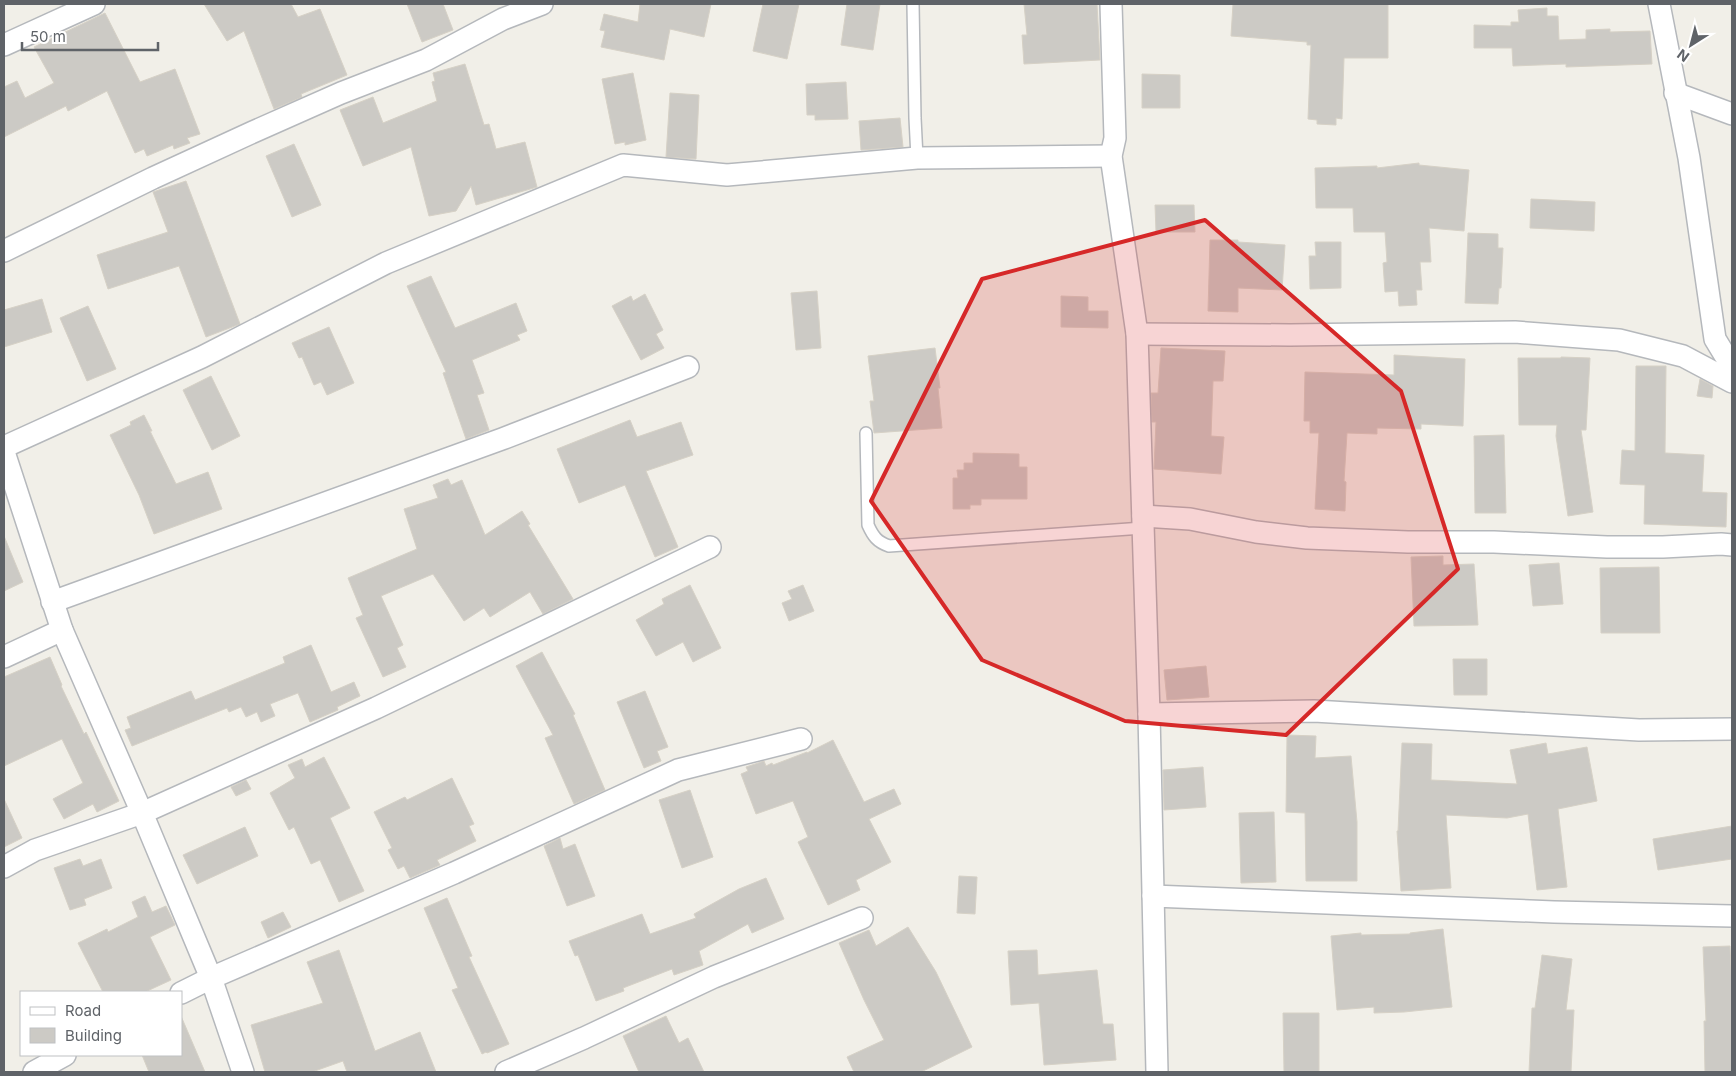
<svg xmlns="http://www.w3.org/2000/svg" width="1736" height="1076" font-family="Inter,sans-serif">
  <rect width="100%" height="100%" fill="#f1efe8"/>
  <g fill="#cccac5" stroke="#d6d1c6">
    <path d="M 204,4 L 291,4 L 298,17 L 320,9 L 347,75 L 301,94 L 302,97 L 274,109 L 244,31 L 227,41 Z"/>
    <path d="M 407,4 L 443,4 L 453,30 L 422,42 Z"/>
    <path d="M 640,4 L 711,4 L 704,37 L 670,29 L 664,60 L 601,47 L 605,31 L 600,30 L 604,14 L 638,22 Z"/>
    <path d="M 763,4 L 799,4 L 787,59 L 753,51 Z"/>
    <path d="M 847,4 L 880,4 L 873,50 L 841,45 Z"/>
    <path d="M 1024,4 L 1097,4 L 1100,60 L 1024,64 L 1022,35 L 1027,35 Z"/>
    <path d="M 1233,4 L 1388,4 L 1388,58 L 1344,58 L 1342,119 L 1336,118 L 1336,125 L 1317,124 L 1317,120 L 1308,119 L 1311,45 L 1307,45 L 1307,42 L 1231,36 Z"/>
    <path d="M 1547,8 L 1547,16 L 1558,16 L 1559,40 L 1586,39 L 1586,30 L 1610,29 L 1610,32 L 1650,31 L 1652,64 L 1566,67 L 1566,64 L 1513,66 L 1512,48 L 1474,48 L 1474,25 L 1511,26 L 1511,22 L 1519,22 L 1518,10 Z"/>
    <path d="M 105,13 L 140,82 L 175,69 L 200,134 L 187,138 L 190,143 L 174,149 L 173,145 L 147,156 L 144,149 L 135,153 L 107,91 L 68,111 L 66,106 L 4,137 L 4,87 L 17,81 L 25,98 L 54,83 L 34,47 Z"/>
    <path d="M 465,64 L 484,125 L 489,124 L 496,149 L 525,142 L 537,187 L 476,205 L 471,186 L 456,211 L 429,216 L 411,147 L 363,166 L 340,110 L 373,97 L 383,123 L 437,101 L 432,82 L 435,81 L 433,73 Z"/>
    <path d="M 633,73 L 646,140 L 625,145 L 625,142 L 615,144 L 602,79 Z"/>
    <path d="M 1142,74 L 1180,75 L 1180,108 L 1142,108 Z"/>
    <path d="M 846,82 L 848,119 L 815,120 L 815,115 L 807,115 L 806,84 Z"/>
    <path d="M 670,93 L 699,95 L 696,159 L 666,157 Z"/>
    <path d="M 900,118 L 903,147 L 861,150 L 859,121 Z"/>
    <path d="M 294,144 L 321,205 L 292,217 L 266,156 Z"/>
    <path d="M 1419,163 L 1419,165 L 1469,170 L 1464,231 L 1429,228 L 1431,262 L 1420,262 L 1422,290 L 1416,290 L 1417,305 L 1399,306 L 1398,291 L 1385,292 L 1383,263 L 1387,262 L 1385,232 L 1354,232 L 1353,208 L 1316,208 L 1315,168 L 1377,166 L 1377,168 Z"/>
    <path d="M 186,181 L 240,324 L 206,337 L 179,266 L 108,289 L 97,255 L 168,232 L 153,192 Z"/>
    <path d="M 1531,199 L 1595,202 L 1594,231 L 1530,228 Z"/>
    <path d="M 1155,205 L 1194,205 L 1195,232 L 1156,232 Z"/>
    <path d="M 1468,233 L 1498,234 L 1498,248 L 1503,248 L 1501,288 L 1499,288 L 1498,304 L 1465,303 Z"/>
    <path d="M 1210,240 L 1238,240 L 1238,242 L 1285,245 L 1282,290 L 1238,288 L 1238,312 L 1208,311 Z"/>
    <path d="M 1315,242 L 1341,242 L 1341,288 L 1310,289 L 1309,256 L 1316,256 Z"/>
    <path d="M 431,276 L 455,328 L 516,303 L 527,331 L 517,335 L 520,340 L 472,360 L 484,393 L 477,395 L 489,430 L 466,439 L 443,373 L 446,372 L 407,286 Z"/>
    <path d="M 817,291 L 821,348 L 796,350 L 791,293 Z"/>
    <path d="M 645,294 L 663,330 L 656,334 L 664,348 L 641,360 L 612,306 L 631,296 L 633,301 Z"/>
    <path d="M 1061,296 L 1088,297 L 1088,311 L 1108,311 L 1108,328 L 1061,327 Z"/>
    <path d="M 42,299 L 52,332 L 4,347 L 4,310 Z"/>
    <path d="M 88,306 L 116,369 L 87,381 L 60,318 Z"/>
    <path d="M 329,327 L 354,383 L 327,395 L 321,382 L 314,385 L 302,357 L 299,358 L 292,343 Z"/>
    <path d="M 935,348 L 940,388 L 938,388 L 942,428 L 874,433 L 870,401 L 874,401 L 868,356 Z"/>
    <path d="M 1161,348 L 1225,351 L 1223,381 L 1213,381 L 1211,436 L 1224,437 L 1221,474 L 1154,469 L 1156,422 L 1152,422 L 1151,393 L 1158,393 Z"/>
    <path d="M 1394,355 L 1465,359 L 1463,426 L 1421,424 L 1421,429 L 1377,428 L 1377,434 L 1347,433 L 1344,481 L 1346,482 L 1345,511 L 1315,509 L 1319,433 L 1310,433 L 1310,421 L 1304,421 L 1305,372 L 1394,375 Z"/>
    <path d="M 1561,357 L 1590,358 L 1586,430 L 1581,430 L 1593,512 L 1568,516 L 1556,436 L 1557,425 L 1519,425 L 1518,358 L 1561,358 Z"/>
    <path d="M 1636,366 L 1666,366 L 1665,453 L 1704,455 L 1702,492 L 1727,493 L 1726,527 L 1644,524 L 1645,485 L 1620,484 L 1622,450 L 1635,451 Z"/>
    <path d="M 211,376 L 240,436 L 212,450 L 183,390 Z"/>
    <path d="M 1700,379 L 1713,386 L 1712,398 L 1697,396 Z"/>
    <path d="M 144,415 L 152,431 L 150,431 L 176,484 L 208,472 L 222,509 L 154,534 L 139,495 L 110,435 L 131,425 L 130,422 Z"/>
    <path d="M 630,420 L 637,437 L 681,422 L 693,455 L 646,471 L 678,547 L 655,557 L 625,485 L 579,503 L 557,449 Z"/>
    <path d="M 1504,435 L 1506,513 L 1475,513 L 1474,436 Z"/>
    <path d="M 973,453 L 1019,454 L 1019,467 L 1027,467 L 1027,499 L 981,499 L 981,505 L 970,505 L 970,509 L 953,509 L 953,478 L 958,478 L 957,470 L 964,470 L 964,463 L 973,463 Z"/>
    <path d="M 448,479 L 451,485 L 462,480 L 485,535 L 522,511 L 530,524 L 528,525 L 573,599 L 543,614 L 530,592 L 490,617 L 484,608 L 464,621 L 433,574 L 381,596 L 403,645 L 397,648 L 406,667 L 383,677 L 356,618 L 363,615 L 348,578 L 417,549 L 404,509 L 438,498 L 433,485 Z"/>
    <path d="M 4,536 L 23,582 L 4,591 Z"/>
    <path d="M 1443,556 L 1443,565 L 1474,564 L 1478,625 L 1414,626 L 1411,557 Z"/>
    <path d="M 1559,563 L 1563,604 L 1533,606 L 1529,565 Z"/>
    <path d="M 1659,567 L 1660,633 L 1601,633 L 1600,568 Z"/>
    <path d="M 690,585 L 721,648 L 693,662 L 683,642 L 656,656 L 636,620 L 664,604 L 662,599 Z"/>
    <path d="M 803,585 L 814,611 L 789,621 L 782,603 L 792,599 L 788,591 Z"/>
    <path d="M 311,645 L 331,692 L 354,682 L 360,696 L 337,707 L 338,710 L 310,722 L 298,693 L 270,704 L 275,716 L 261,722 L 257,712 L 246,717 L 241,707 L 229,712 L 227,708 L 132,746 L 125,730 L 131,728 L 127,717 L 191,691 L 195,700 L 285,663 L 283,657 Z"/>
    <path d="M 542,652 L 575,714 L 573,715 L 605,790 L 574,804 L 545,738 L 553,735 L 516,666 Z"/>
    <path d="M 50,657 L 62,685 L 61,686 L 84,734 L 86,732 L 119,801 L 97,812 L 93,804 L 64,819 L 53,799 L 83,783 L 62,739 L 4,766 L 4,677 Z"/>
    <path d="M 1453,659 L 1487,659 L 1487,695 L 1454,695 Z"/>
    <path d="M 1206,666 L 1209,697 L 1167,700 L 1164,670 Z"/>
    <path d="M 645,691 L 668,747 L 657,751 L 661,761 L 644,768 L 617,702 Z"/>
    <path d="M 1287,735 L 1316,736 L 1315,758 L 1351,756 L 1357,822 L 1357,881 L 1306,881 L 1305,813 L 1286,812 Z"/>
    <path d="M 833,740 L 864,802 L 894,789 L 901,804 L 869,819 L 891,862 L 856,880 L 860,890 L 828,905 L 798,842 L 808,837 L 793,801 L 756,814 L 741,774 L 748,771 L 746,767 L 764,761 L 766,766 L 772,763 L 773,765 L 807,752 L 807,753 Z"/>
    <path d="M 1402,743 L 1432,744 L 1431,780 L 1517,784 L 1510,750 L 1546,743 L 1548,754 L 1587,747 L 1597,801 L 1558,809 L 1567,887 L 1537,890 L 1528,814 L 1507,818 L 1446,815 L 1451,888 L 1401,891 L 1397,831 L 1398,831 Z"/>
    <path d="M 324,757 L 350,808 L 330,818 L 364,891 L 339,902 L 320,860 L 311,864 L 294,827 L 289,830 L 270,793 L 295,778 L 288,765 L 302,759 L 305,767 Z"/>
    <path d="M 1203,767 L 1206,807 L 1164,810 L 1163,770 Z"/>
    <path d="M 452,778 L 474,824 L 469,826 L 476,841 L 437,860 L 440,865 L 410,878 L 404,866 L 398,869 L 388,850 L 392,848 L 374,812 L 405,797 L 407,800 Z"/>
    <path d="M 246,780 L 251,789 L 236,796 L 231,787 Z"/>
    <path d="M 690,790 L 713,857 L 682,868 L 659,800 Z"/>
    <path d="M 4,799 L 22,838 L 4,847 Z"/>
    <path d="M 1274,812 L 1276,882 L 1241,883 L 1239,813 Z"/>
    <path d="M 1732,826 L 1732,859 L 1658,870 L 1653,839 Z"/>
    <path d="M 245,827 L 258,856 L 197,884 L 183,855 Z"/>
    <path d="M 560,838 L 563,849 L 575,844 L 595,896 L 567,906 L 544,846 Z"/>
    <path d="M 80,859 L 83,866 L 101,859 L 112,888 L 84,899 L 86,905 L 70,910 L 54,868 Z"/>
    <path d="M 959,876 L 977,877 L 975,914 L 957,913 Z"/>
    <path d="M 766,878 L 784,919 L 752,933 L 748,924 L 699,951 L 703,965 L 674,975 L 672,969 L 623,988 L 624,991 L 596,1001 L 578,955 L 575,956 L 569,941 L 642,914 L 650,934 L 696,918 L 694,914 L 739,889 Z"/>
    <path d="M 145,896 L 152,912 L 166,906 L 175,925 L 150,937 L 171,980 L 145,992 L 103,992 L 78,943 L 107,929 L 108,932 L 138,917 L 132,902 Z"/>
    <path d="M 447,898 L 472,956 L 469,957 L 509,1044 L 487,1053 L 486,1052 L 482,1054 L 452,990 L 458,988 L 424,908 Z"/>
    <path d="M 283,912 L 291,927 L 268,938 L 261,922 Z"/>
    <path d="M 908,927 L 936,972 L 972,1047 L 921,1072 L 854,1072 L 847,1057 L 884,1040 L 864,1000 L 839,943 L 869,930 L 876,946 Z"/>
    <path d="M 1443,929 L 1452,1007 L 1404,1012 L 1374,1013 L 1374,1007 L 1337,1010 L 1331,936 L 1361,933 L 1361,935 L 1410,934 L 1410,933 Z"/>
    <path d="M 1730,946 L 1732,989 L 1732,1072 L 1705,1072 L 1704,1021 L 1706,1021 L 1703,947 Z"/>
    <path d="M 339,950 L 375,1051 L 420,1032 L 436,1072 L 347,1072 L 343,1061 L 312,1072 L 265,1072 L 251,1025 L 323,1003 L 307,962 Z"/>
    <path d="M 1037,950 L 1038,975 L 1097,970 L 1103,1024 L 1113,1024 L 1116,1060 L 1044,1065 L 1039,1003 L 1011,1005 L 1008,951 Z"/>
    <path d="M 1542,955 L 1572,959 L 1566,1010 L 1574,1010 L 1571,1072 L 1529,1072 L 1532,1008 L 1535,1008 Z"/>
    <path d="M 1283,1013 L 1319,1013 L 1319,1072 L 1284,1072 Z"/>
    <path d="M 181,1016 L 205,1072 L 149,1072 L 142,1055 L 181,1055 Z"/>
    <path d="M 666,1016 L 679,1043 L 688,1038 L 704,1072 L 639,1072 L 623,1036 Z"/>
  </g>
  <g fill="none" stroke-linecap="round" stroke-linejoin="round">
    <defs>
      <g id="lane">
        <path d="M 913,4 L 915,118 L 917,158"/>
        <path d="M 866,433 L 868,525 C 873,536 877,542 889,546 L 1143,528"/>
      </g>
      <g id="street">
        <path d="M 1111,4 L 1115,138 L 1111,156 L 1137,334 L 1149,714 L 1157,1072"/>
        <path d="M 1659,4 L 1689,158 L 1715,339 L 1732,367"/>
        <path d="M 4,45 L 94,4"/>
        <path d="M 1675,93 L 1732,114"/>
        <path d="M 4,251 L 153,178 L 253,132 L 341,93 L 426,60 L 503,19 L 542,4"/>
        <path d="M 1137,334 L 1290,335 L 1515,332 L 1619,340 L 1683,356 L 1732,382"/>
        <path d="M 4,447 L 202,357 L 386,263 L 623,165 L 727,175 L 917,158 L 1111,156"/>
        <path d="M 4,452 L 62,630 L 142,813 L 211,978 L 243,1072"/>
        <path d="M 1143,516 L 1190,519 L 1256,532 L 1307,538 L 1408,542 L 1494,542 L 1607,547 L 1663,547 L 1721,544 L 1732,545"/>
        <path d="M 52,602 L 502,439 L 688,367"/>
        <path d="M 4,657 L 62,630"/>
        <path d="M 1149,714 L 1314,711 L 1639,730 L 1732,729"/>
        <path d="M 4,867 L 35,850 L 142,813 L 376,708 L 710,547"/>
        <path d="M 1153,896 L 1554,912 L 1732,916"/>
        <path d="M 181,993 L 211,978 L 454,873 L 678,770 L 801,739"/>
        <path d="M 34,1072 L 65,1055"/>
        <path d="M 506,1072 L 584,1038 L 714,977 L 862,918"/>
      </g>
    </defs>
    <use href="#lane" stroke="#b5b8bc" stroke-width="14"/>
    <use href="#street" stroke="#b5b8bc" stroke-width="24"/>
    <use href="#lane" stroke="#fff" stroke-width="11"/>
    <use href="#street" stroke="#fff" stroke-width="21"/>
  </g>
  <path fill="#d62828" fill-opacity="0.2" stroke="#d62828" stroke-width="4" stroke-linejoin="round" d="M 1205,220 L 1401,391 L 1458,569 L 1286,735 L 1125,721 L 982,660 L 871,501 L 982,279 Z"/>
  <rect width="1736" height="1076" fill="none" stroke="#5f6368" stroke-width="10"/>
  <rect x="20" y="991" width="162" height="65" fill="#ffffff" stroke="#bfc1c3"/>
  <rect x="30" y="1007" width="25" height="8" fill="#ffffff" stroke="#bfc1c3"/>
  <text x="65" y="1016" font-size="15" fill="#5f6368">Road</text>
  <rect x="30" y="1028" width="25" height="15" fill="#cccac5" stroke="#bfc1c3"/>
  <text x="65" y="1041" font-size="15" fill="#5f6368">Building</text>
  <g transform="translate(1691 45) rotate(216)" stroke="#ffffff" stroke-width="4" paint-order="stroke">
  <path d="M0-4L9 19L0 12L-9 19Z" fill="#5f6368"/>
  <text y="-8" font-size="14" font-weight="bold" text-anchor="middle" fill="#5f6368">N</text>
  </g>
  <path d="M22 42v8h136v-8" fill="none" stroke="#5f6368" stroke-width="2.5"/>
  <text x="30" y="42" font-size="15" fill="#5f6368" stroke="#ffffff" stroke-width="4" paint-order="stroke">50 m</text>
</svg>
